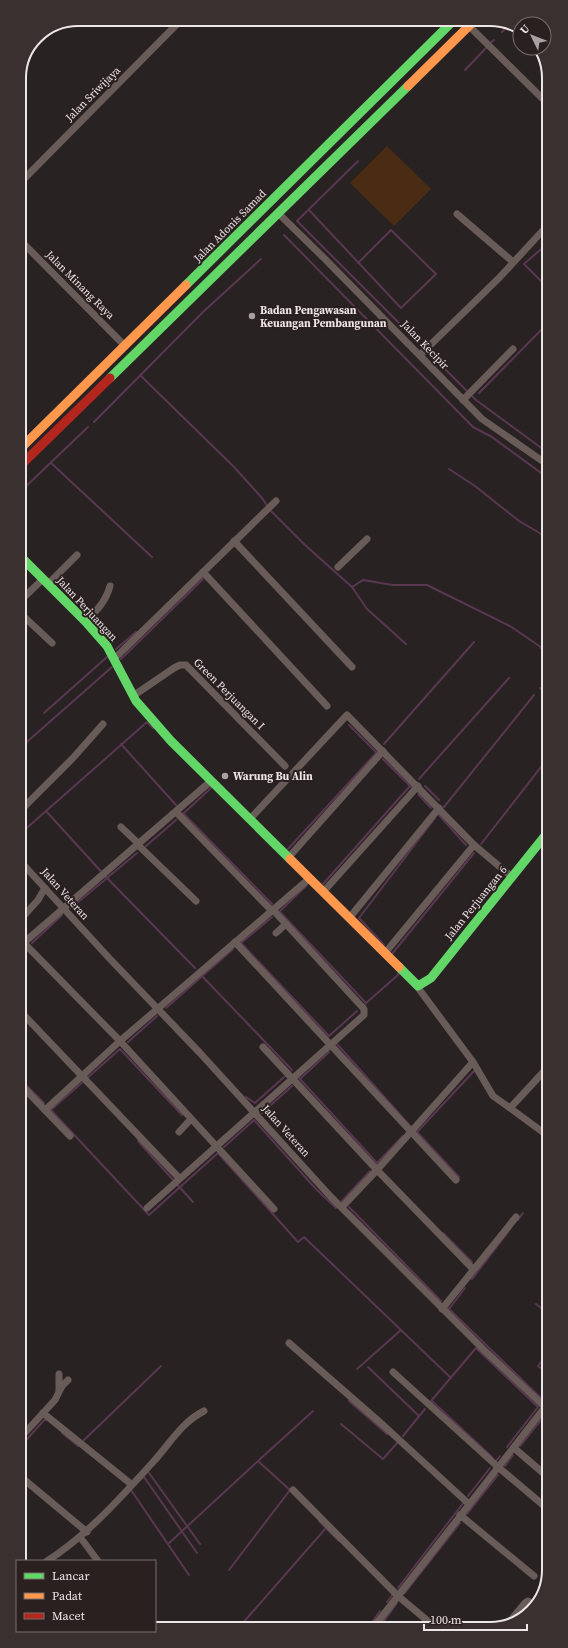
<svg xmlns="http://www.w3.org/2000/svg" width="568" height="1648" font-family="'Source Serif 4',serif">
  <rect width="100%" height="100%" fill="#282222"/>
  <path fill="#492c13" d="M 387,146 L 431,189 L 394,226 L 350,183 Z"/>
  <g fill="none" stroke-linecap="round" stroke-linejoin="round">
    <g stroke="#5a3751" stroke-width="2">
      <path d="M 502,32 L 509,25"/>
      <path d="M 490,43 L 494,40"/>
      <path d="M 465,70 L 487,47"/>
      <path d="M 358,161 L 297,221 L 476,400 L 548,453"/>
      <path d="M 309,210 L 401,308 L 436,274 L 391,230 L 358,263"/>
      <path d="M 284,235 L 473,427 L 492,437 L 548,478"/>
      <path d="M 547,244 L 524,264 L 547,287"/>
      <path d="M 140,375 L 234,467 L 262,498 L 268,507"/>
      <path d="M 479,393 L 547,324"/>
      <path d="M 94,422 L 203,312 L 261,259"/>
      <path d="M 51,463 L 152,557"/>
      <path d="M 449,469 L 475,486 L 519,521 L 548,538"/>
      <path d="M 20,492 L 88,427"/>
      <path d="M 270,510 L 305,545 L 352,587 L 363,580 L 393,585 L 427,585 L 510,626 L 548,652"/>
      <path d="M 352,587 L 367,609 L 406,644"/>
      <path d="M 541,648 L 548,642"/>
      <path d="M 116,649 L 136,632"/>
      <path d="M 121,659 L 203,579"/>
      <path d="M 540,688 L 548,695"/>
      <path d="M 44,713 L 107,657"/>
      <path d="M 349,725 L 377,753"/>
      <path d="M 121,744 L 176,805"/>
      <path d="M 384,744 L 474,642"/>
      <path d="M 20,748 L 112,667"/>
      <path d="M 383,759 L 411,787"/>
      <path d="M 419,779 L 509,678"/>
      <path d="M 425,786 L 439,800"/>
      <path d="M 418,794 L 431,808"/>
      <path d="M 444,807 L 534,695"/>
      <path d="M 46,811 L 107,878 L 195,968"/>
      <path d="M 183,813 L 272,904"/>
      <path d="M 183,814 L 212,787"/>
      <path d="M 438,814 L 466,845"/>
      <path d="M 20,834 L 147,722 L 153,728"/>
      <path d="M 481,844 L 548,758"/>
      <path d="M 146,846 L 176,820"/>
      <path d="M 288,849 L 377,752"/>
      <path d="M 323,884 L 410,786"/>
      <path d="M 71,908 L 137,853"/>
      <path d="M 279,911 L 366,1003"/>
      <path d="M 279,912 L 307,885"/>
      <path d="M 32,943 L 62,915"/>
      <path d="M 241,943 L 329,1036"/>
      <path d="M 241,943 L 272,917"/>
      <path d="M 384,945 L 359,918 L 435,818"/>
      <path d="M 392,954 L 474,853"/>
      <path d="M 202,976 L 292,1070"/>
      <path d="M 365,1004 L 399,974 L 398,973"/>
      <path d="M 166,1008 L 233,949"/>
      <path d="M 329,1036 L 357,1011"/>
      <path d="M 128,1042 L 157,1016"/>
      <path d="M 337,1044 L 411,1127"/>
      <path d="M 120,1049 L 182,1115"/>
      <path d="M 299,1078 L 377,1163"/>
      <path d="M 20,1079 L 44,1103"/>
      <path d="M 300,1079 L 329,1052"/>
      <path d="M 246,1097 L 255,1103 L 284,1077"/>
      <path d="M 50,1109 L 149,1215 L 218,1153"/>
      <path d="M 52,1109 L 120,1049"/>
      <path d="M 262,1113 L 292,1086"/>
      <path d="M 254,1120 L 315,1188 L 336,1208"/>
      <path d="M 416,1131 L 459,1177"/>
      <path d="M 417,1132 L 475,1070"/>
      <path d="M 138,1141 L 193,1202"/>
      <path d="M 224,1147 L 254,1120"/>
      <path d="M 218,1153 L 298,1242 L 304,1237 L 451,1378"/>
      <path d="M 376,1164 L 403,1136"/>
      <path d="M 342,1201 L 370,1171"/>
      <path d="M 349,1207 L 441,1301"/>
      <path d="M 518,1220 L 523,1213"/>
      <path d="M 443,1233 L 472,1262"/>
      <path d="M 472,1279 L 511,1228"/>
      <path d="M 536,1304 L 549,1314"/>
      <path d="M 448,1308 L 544,1401 L 549,1395"/>
      <path d="M 449,1309 L 465,1288"/>
      <path d="M 549,1352 L 538,1366 L 549,1374"/>
      <path d="M 368,1367 L 419,1416"/>
      <path d="M 357,1369 L 401,1330"/>
      <path d="M 349,1401 L 387,1434"/>
      <path d="M 431,1401 L 476,1348 L 538,1407 L 507,1447"/>
      <path d="M 432,1401 L 492,1457"/>
      <path d="M 341,1424 L 383,1459 L 398,1442"/>
      <path d="M 62,1433 L 78,1446"/>
      <path d="M 403,1436 L 425,1409"/>
      <path d="M 84,1440 L 161,1366"/>
      <path d="M 21,1446 L 45,1419 L 46,1420"/>
      <path d="M 520,1446 L 549,1410"/>
      <path d="M 258,1461 L 313,1411"/>
      <path d="M 496,1461 L 500,1456"/>
      <path d="M 505,1466 L 513,1455"/>
      <path d="M 149,1473 L 200,1544"/>
      <path d="M 142,1478 L 144,1477 L 197,1553"/>
      <path d="M 131,1490 L 189,1575"/>
      <path d="M 468,1496 L 490,1468"/>
      <path d="M 467,1514 L 498,1475"/>
      <path d="M 326,1528 L 339,1541"/>
      <path d="M 168,1544 L 258,1461 L 290,1490 L 229,1570"/>
      <path d="M 398,1588 L 464,1502"/>
      <path d="M 404,1594 L 460,1523"/>
      <path d="M 387,1602 L 393,1594"/>
      <path d="M 241,1625 L 326,1528 L 319,1521"/>
      <path d="M 368,1628 L 380,1611"/>
      <path d="M 379,1628 L 397,1603"/>
    </g>
    <g stroke="#695c58" stroke-width="7">
      <path d="M 469,26 L 547,103"/>
      <path d="M 19,184 L 182,19"/>
      <path d="M 278,213 L 325,259 L 482,419 L 548,465"/>
      <path d="M 457,214 L 513,262"/>
      <path d="M 19,239 L 125,346"/>
      <path d="M 420,355 L 499,278 L 547,226"/>
      <path d="M 463,400 L 513,349"/>
      <path d="M 234,541 L 352,667"/>
      <path d="M 338,567 L 367,539"/>
      <path d="M 203,572 L 327,706"/>
      <path d="M 48,584 L 77,555"/>
      <path d="M 20,601 L 43,579"/>
      <path d="M 20,613 L 52,643"/>
      <path d="M 85,621 C 97,611 106,601 110,586"/>
      <path d="M 115,658 L 276,501"/>
      <path d="M 133,696 L 174,668 L 180,665 L 186,665 L 285,766"/>
      <path d="M 20,811 L 73,758 L 103,724"/>
      <path d="M 176,812 L 272,911"/>
      <path d="M 250,819 L 347,715 L 474,845 L 512,877"/>
      <path d="M 121,827 L 139,844"/>
      <path d="M 138,845 L 196,901"/>
      <path d="M 288,858 L 383,751"/>
      <path d="M 20,861 L 110,959 L 200,1053 L 331,1197 L 485,1351 L 545,1407"/>
      <path d="M 324,891 L 418,786"/>
      <path d="M 350,917 L 439,808"/>
      <path d="M 20,920 L 38,900 L 45,888"/>
      <path d="M 276,933 L 286,924"/>
      <path d="M 235,942 L 456,1180"/>
      <path d="M 24,943 L 120,1041 L 274,1209"/>
      <path d="M 20,946 L 211,781"/>
      <path d="M 385,953 L 474,845"/>
      <path d="M 416,985 L 473,1062 L 493,1096 L 510,1108 L 548,1067"/>
      <path d="M 20,1011 L 179,1178"/>
      <path d="M 263,1047 L 377,1170 L 473,1269"/>
      <path d="M 20,1084 L 70,1136"/>
      <path d="M 510,1108 L 548,1136"/>
      <path d="M 45,1110 L 120,1041 L 310,878"/>
      <path d="M 179,1132 L 191,1119"/>
      <path d="M 342,1207 L 377,1170 L 473,1062"/>
      <path d="M 147,1208 L 364,1015 L 364,1009 L 273,910"/>
      <path d="M 442,1309 L 516,1217"/>
      <path d="M 289,1343 L 383,1425 L 469,1504"/>
      <path d="M 393,1372 L 498,1467 L 549,1510"/>
      <path d="M 59,1374 L 59,1390"/>
      <path d="M 43,1413 L 131,1484"/>
      <path d="M 21,1437 L 55,1400 L 62,1386 L 68,1380"/>
      <path d="M 514,1448 L 549,1478"/>
      <path d="M 21,1477 L 87,1532"/>
      <path d="M 293,1490 L 398,1596 L 435,1627"/>
      <path d="M 460,1515 L 534,1576"/>
      <path d="M 80,1537 L 98,1561"/>
      <path d="M 47,1561 C 88,1535 122,1496 154,1461 C 170,1443 182,1422 204,1411"/>
      <path d="M 505,1627 L 525,1603 L 528,1601 L 535,1607"/>
      <path d="M 182,1628 L 186,1626 L 191,1628"/>
      <path d="M 373,1628 L 549,1402"/>
    </g>
    <g stroke="#63d668" stroke-width="9">
      <path d="M 186,285 L 455,19"/>
      <path d="M 110,378 L 408,86"/>
      <path d="M 20,556 L 85,621 L 107,646 L 136,701 L 171,741 L 290,859"/>
      <path d="M 399,967 L 418,986 L 431,978 L 548,832"/>
    </g>
    <g stroke="#ff974d" stroke-width="9">
      <path d="M 408,86 L 476,19"/>
      <path d="M 20,449 L 186,285"/>
      <path d="M 290,859 L 399,967"/>
    </g>
    <path stroke="#b3261e" stroke-width="9" d="M 20,466 L 110,378"/>
  </g>
  <g fill="#a8a1a1" stroke="#2a2020" stroke-width="1.5">
    <circle cx="252" cy="316" r="4"/>
    <circle cx="225" cy="776" r="4"/>
  </g>
  <g text-anchor="middle" dominant-baseline="central" stroke-width="4" stroke-linejoin="round" paint-order="stroke">
    <g font-size="11" fill="#ede6e6" stroke="#2a2020">
      <text transform="translate(93 94) rotate(-45)">Jalan Sriwijaya</text>
      <text transform="translate(230 226) rotate(-45)">Jalan Adonis Samad</text>
      <text transform="translate(80 285) rotate(45)">Jalan Minang Raya</text>
      <text transform="translate(425 345) rotate(46)">Jalan Kecipir</text>
      <text transform="translate(87 609) rotate(47)">Jalan Perjuangan</text>
      <text transform="translate(229 694) rotate(45)">Green Perjuangan I</text>
      <text transform="translate(65 894) rotate(48)">Jalan Veteran</text>
      <text transform="translate(476 903) rotate(-51)">Jalan Perjuangan 6</text>
      <text transform="translate(286 1131) rotate(48)">Jalan Veteran</text>
    </g>
    <g font-size="11" font-weight="bold" fill="#ede6e6" stroke="#2a2020" text-anchor="start">
      <text x="260" y="310">Badan Pengawasan<tspan x="260" dy="13">Keuangan Pembangunan</tspan></text>
      <text x="233" y="776">Warung Bu Alin</text>
    </g>
  </g>
  <path d="M0 0H568V1648H0ZM78 26H490A52 52 0 0 1 542 78V1570A52 52 0 0 1 490 1622H78A52 52 0 0 1 26 1570V78A52 52 0 0 1 78 26Z" fill="#3a3030" fill-rule="evenodd"/>
  <path fill="none" stroke="#ede6e6" stroke-width="2" d="M78 26H490A52 52 0 0 1 542 78V1570A52 52 0 0 1 490 1622H78A52 52 0 0 1 26 1570V78A52 52 0 0 1 78 26Z"/>
  <rect x="16" y="1560" width="140" height="72" fill="#2a2020" stroke="#786f6f"/>
  <rect x="24" y="1573" width="20" height="6" fill="#63d668" stroke="#786f6f"/>
  <text x="52" y="1580" font-size="12" fill="#ede6e6">Lancar</text>
  <rect x="24" y="1593" width="20" height="6" fill="#ff974d" stroke="#786f6f"/>
  <text x="52" y="1600" font-size="12" fill="#ede6e6">Padat</text>
  <rect x="24" y="1613" width="20" height="6" fill="#b3261e" stroke="#786f6f"/>
  <text x="52" y="1620" font-size="12" fill="#ede6e6">Macet</text>
  <g transform="translate(532 36) rotate(313)"><circle r="19" fill="#2a2020" stroke="#786f6f"/>
  <path d="M0-3L7 15L0 10L-7 15Z" fill="#a8a1a1"/>
  <text y="-6" font-size="11" font-weight="bold" text-anchor="middle" fill="#ede6e6">U</text>
  </g>
  <path d="M424 1624v6h103v-6" fill="none" stroke="#ede6e6" stroke-width="2"/>
  <text x="430" y="1624" font-size="12" fill="#ede6e6" stroke="#2a2020" stroke-width="3" paint-order="stroke">100 m</text>
</svg>
